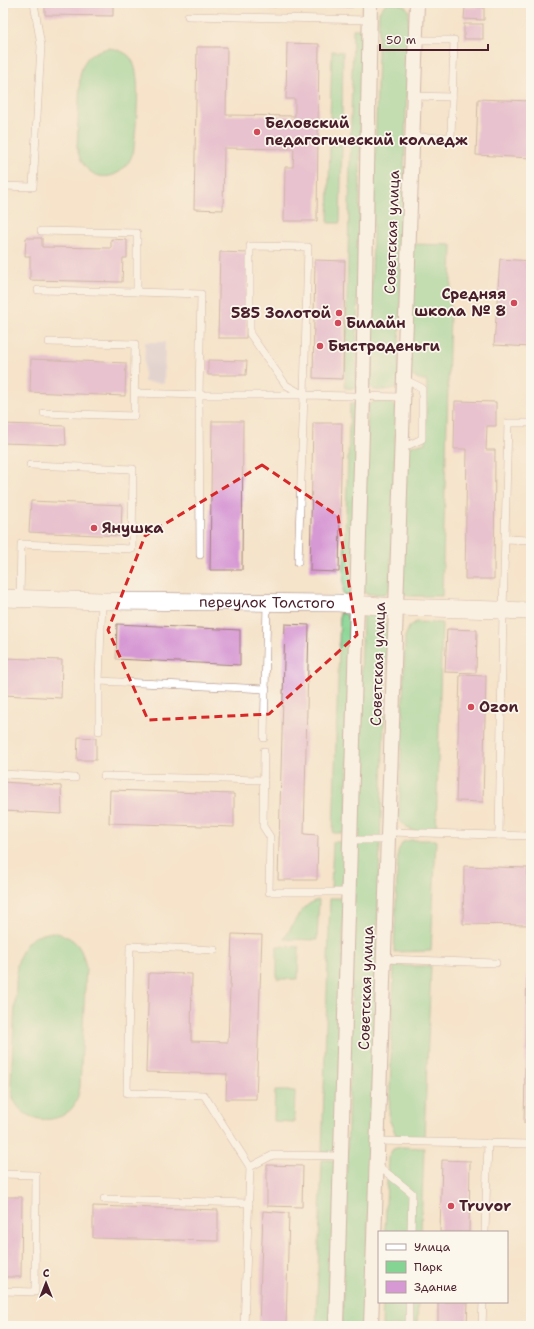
<svg xmlns="http://www.w3.org/2000/svg" width="534" height="1329" font-family="'Shantell Sans',sans-serif">
  <rect width="100%" height="100%" fill="#fbf7ec"/>
  <filter id="ink" filterUnits="userSpaceOnUse"><feTurbulence type="fractalNoise" baseFrequency=".025" numOctaves="2"/><feDisplacementMap in="SourceGraphic" scale="8" xChannelSelector="R" yChannelSelector="G"/><feConvolveMatrix kernelMatrix="1 2 1 2 8 2 1 2 1" color-interpolation-filters="sRGB"/></filter>
  <filter id="wash" filterUnits="userSpaceOnUse"><feTurbulence type="fractalNoise" baseFrequency=".012" numOctaves="4" result="noise"/><feDisplacementMap in="SourceGraphic" scale="16" xChannelSelector="R" yChannelSelector="G"/><feGaussianBlur stdDeviation="0.9" result="paint"/><feColorMatrix in="noise" values="0 0 0 0 0 0 0 0 0 0 0 0 0 0 0 0 0 1.4 0 .05"/><feComposite in="paint" operator="in"/></filter>
  <g filter="url(#wash)">
    <rect width="100%" height="100%" fill="#f5e3ca"/>
    <path fill="#cbbfd6" d="M 145,342 L 165,342 L 164,383 L 144,382 Z"/>
    <g fill="#86d493" stroke="#687a5f">
      <path d="M 386,3 L 403,5 L 409,10 L 398,386 C 390,391 383,390 374,390 L 369,385 L 379,12 Z"/>
      <path d="M 353,29 L 363,29 L 356,388 L 345,388 Z"/>
      <path d="M 109,48 C 116,49 123,51 129,56 C 144,71 135,127 134,149 C 125,186 83,186 77,147 L 80,76 C 84,57 91,52 109,48 Z"/>
      <path d="M 332,51 L 343,52 L 342,119 L 330,118 Z"/>
      <path d="M 330,145 L 342,145 L 340,223 L 328,223 Z"/>
      <path d="M 412,244 L 452,245 L 442,596 L 408,596 L 402,592 L 407,447 L 425,443 L 427,382 L 409,375 Z"/>
      <path d="M 381,401 L 390,402 L 396,408 L 390,589 L 385,594 L 366,594 L 362,589 L 368,407 L 373,402 Z"/>
      <path d="M 350,404 L 360,404 L 352,595 L 343,594 Z"/>
      <path d="M 340,613 L 346,614 L 352,624 L 346,833 L 333,833 Z"/>
      <path d="M 363,614 L 380,615 L 384,619 L 387,627 L 365,1326 L 342,1326 Z"/>
      <path d="M 416,622 L 442,623 L 436,832 C 417,832 411,834 399,819 L 405,637 L 409,627 Z"/>
      <path d="M 411,840 L 436,840 L 431,951 L 394,952 L 398,851 L 403,842 Z"/>
      <path d="M 333,842 L 346,842 L 343,883 L 337,888 L 331,889 Z"/>
      <path d="M 330,898 L 344,898 L 338,1147 L 330,1153 L 322,1152 Z"/>
      <path d="M 319,900 L 317,940 L 284,939 C 293,926 302,902 319,900 Z"/>
      <path d="M 53,932 C 75,937 82,946 86,968 L 80,1087 C 78,1097 76,1106 68,1112 C 51,1125 23,1121 14,1100 C 12,1095 12,1089 11,1084 L 17,965 C 24,942 29,936 53,932 Z"/>
      <path d="M 277,946 L 299,947 L 298,979 L 277,979 Z"/>
      <path d="M 394,966 L 431,966 L 424,1138 L 405,1138 L 396,1135 L 389,1119 Z"/>
      <path d="M 275,1091 L 295,1091 L 294,1122 L 274,1121 Z"/>
      <path d="M 401,1147 L 424,1148 L 421,1232 L 385,1232 L 388,1157 L 393,1149 Z"/>
      <path d="M 322,1160 L 331,1160 L 336,1163 L 333,1326 L 316,1326 Z"/>
      <path d="M 383,1302 L 418,1302 L 417,1326 L 382,1326 Z"/>
    </g>
    <g id="blocks">
      <g fill="#d799d4">
        <path d="M 45,3 L 113,3 L 113,16 L 45,15 Z"/>
        <path d="M 197,3 L 276,3 L 276,7 Z"/>
        <path d="M 324,3 L 353,3 L 353,7 L 323,6 Z"/>
        <path d="M 465,7 L 484,7 L 484,20 L 464,19 Z"/>
        <rect x="464" y="24" width="19" height="15"/>
        <path d="M 287,43 L 319,44 L 317,221 L 284,221 L 285,167 L 293,167 L 294,149 L 224,148 L 223,210 L 194,209 L 197,47 L 227,47 L 226,115 L 295,116 L 295,99 L 286,99 Z"/>
        <path d="M 478,99 L 531,101 L 531,158 L 476,155 Z"/>
        <path d="M 26,238 L 42,238 L 42,247 L 111,248 L 111,239 L 127,240 L 127,258 L 123,258 L 122,282 L 30,280 L 30,256 L 25,256 Z"/>
        <path d="M 220,252 L 248,253 L 246,338 L 218,338 Z"/>
        <path d="M 500,259 L 531,261 L 531,347 L 494,345 Z"/>
        <path d="M 315,260 L 345,261 L 343,379 L 313,378 Z"/>
        <path d="M 31,359 L 126,363 L 125,396 L 30,392 Z"/>
        <path d="M 208,360 L 247,361 L 246,375 L 208,375 Z"/>
        <path d="M 455,401 L 496,402 L 496,426 L 487,426 L 486,450 L 495,450 L 494,579 L 465,579 L 467,449 L 454,449 Z"/>
        <path d="M 212,421 L 243,421 L 242,570 L 210,570 Z"/>
        <path d="M 313,423 L 342,423 L 339,572 L 310,571 Z"/>
        <path d="M 3,424 L 65,426 L 66,445 L 3,443 Z"/>
        <path d="M 31,501 L 122,505 L 121,536 L 29,532 Z"/>
        <path d="M 117,624 L 240,630 L 240,665 L 116,659 Z"/>
        <path d="M 285,624 L 309,625 L 304,834 L 318,835 L 317,880 L 278,880 Z"/>
        <path d="M 447,629 L 477,630 L 476,673 L 445,672 Z"/>
        <path d="M 3,658 L 62,660 L 61,698 L 3,695 Z"/>
        <path d="M 460,675 L 486,676 L 483,802 L 456,801 Z"/>
        <path d="M 78,737 L 96,738 L 96,760 L 77,760 Z"/>
        <path d="M 3,782 L 61,786 L 62,814 L 3,811 Z"/>
        <path d="M 110,790 L 234,794 L 234,827 L 109,823 Z"/>
        <path d="M 464,866 L 528,868 L 527,885 L 531,885 L 531,1123 L 524,1123 L 528,925 L 463,924 Z"/>
        <path d="M 232,934 L 262,935 L 256,1099 L 226,1099 L 227,1074 L 146,1072 L 149,973 L 192,974 L 191,1041 L 228,1042 Z"/>
        <path d="M 442,1160 L 470,1161 L 469,1232 L 440,1232 Z"/>
        <path d="M 267,1165 L 303,1166 L 302,1207 L 267,1206 Z"/>
        <path d="M 3,1197 L 22,1197 L 21,1277 L 3,1277 Z"/>
        <path d="M 93,1206 L 218,1210 L 218,1241 L 93,1238 Z"/>
        <path d="M 263,1211 L 289,1213 L 286,1326 L 259,1326 Z"/>
        <path d="M 438,1302 L 468,1302 L 467,1326 L 438,1326 Z"/>
      </g>
    </g>
  </g>
  <g filter="url(#ink)">
    <use href="#blocks" fill-opacity="0" stroke="#a0817a" stroke-width="1"/>
    <g fill="none" stroke-linecap="round" stroke-linejoin="round">
      <defs>
        <g id="service">
          <path d="M 188,16 L 370,20"/>
          <path d="M 414,96 L 452,97"/>
          <path d="M 412,137 L 451,137 L 454,40 L 416,40"/>
          <path d="M 3,186 L 33,187 L 41,46 L 34,3"/>
          <path d="M 41,231 L 137,233 L 137,292 L 201,294 L 199,395 L 135,393"/>
          <path d="M 38,290 L 137,292"/>
          <path d="M 304,395 L 286,385 L 250,334 L 250,246 L 308,247 L 304,395 L 403,397"/>
          <path d="M 44,413 L 134,416 L 135,344 L 49,342"/>
          <path d="M 402,448 L 422,439 L 422,388 L 404,379"/>
          <path d="M 505,539 L 531,540"/>
          <path d="M 200,555 L 199,395 L 302,395"/>
          <path d="M 298,562 L 304,395"/>
          <path d="M 20,598 L 21,544 L 132,549 L 133,469 L 30,465"/>
          <path d="M 102,601 L 99,681 L 266,689"/>
          <path d="M 99,731 L 99,681"/>
          <path d="M 264,738 L 267,603"/>
          <path d="M 264,751 L 263,826 L 270,837 L 269,892 L 349,892"/>
          <path d="M 3,774 L 75,778"/>
          <path d="M 104,776 L 264,780"/>
          <path d="M 389,832 L 531,836"/>
          <path d="M 499,835 L 503,611 L 508,423 L 531,423"/>
          <path d="M 350,840 L 388,840"/>
          <path d="M 215,950 L 130,946 L 127,1093 L 204,1095 L 250,1167"/>
          <path d="M 384,959 L 496,963"/>
          <path d="M 378,1141 L 531,1144"/>
          <path d="M 377,1165 L 412,1193 L 411,1232"/>
          <path d="M 3,1174 L 36,1175 L 35,1292 L 3,1291"/>
          <path d="M 104,1199 L 249,1203"/>
          <path d="M 485,1232 L 488,1143"/>
          <path d="M 244,1326 L 250,1167 L 273,1155 L 342,1156"/>
          <path d="M 409,1326 L 409,1302"/>
          <path d="M 482,1326 L 483,1302"/>
        </g>
        <g id="minor">
          <path d="M 336,1326 L 363,396 L 370,3"/>
          <path d="M 371,1326 L 417,3"/>
        </g>
        <g id="tertiary">
          <path id="s1" d="M 3,598 L 102,601 L 338,603 L 396,607 L 531,611"/>
        </g>
      </defs>
      <use href="#service" stroke="#a0817a" stroke-width="8"/>
      <use href="#minor" stroke="#a0817a" stroke-width="16"/>
      <use href="#tertiary" stroke="#a0817a" stroke-width="18"/>
      <use href="#service" stroke="#fff" stroke-width="7"/>
      <use href="#minor" stroke="#fff" stroke-width="14"/>
      <use href="#tertiary" stroke="#fff" stroke-width="17"/>
    </g>
  </g>
  <path d="M0 0H534V1329H0ZM 262,465 L 338,516 L 357,635 L 269,714 L 148,720 L 108,630 L 145,536 Z" fill="#f5e3ca" fill-opacity=".55" fill-rule="evenodd"/>
  <path fill="none" stroke="#d62828" stroke-width="3" stroke-dasharray="8 5" stroke-linejoin="round" d="M 262,465 L 338,516 L 357,635 L 269,714 L 148,720 L 108,630 L 145,536 Z"/>
  <g fill="#d1495b" stroke="#fbf7ec" stroke-width="1.5">
    <circle cx="257" cy="132" r="4"/>
    <circle cx="514" cy="303" r="4"/>
    <circle cx="339" cy="313" r="4"/>
    <circle cx="338" cy="323" r="4"/>
    <circle cx="320" cy="346" r="4"/>
    <circle cx="94" cy="528" r="4"/>
    <circle cx="471" cy="707" r="4"/>
    <circle cx="451" cy="1206" r="4"/>
  </g>
  <g text-anchor="middle" dominant-baseline="central" stroke-width="3.5" stroke-linejoin="round" paint-order="stroke">
    <g font-size="15" font-weight="bold" fill="#4a1f2b" stroke="#fbf7ec" text-anchor="start">
      <text x="265" y="123">Беловский<tspan x="265" dy="17">педагогический колледж</tspan></text>
      <text x="506" y="294" text-anchor="end">Средняя<tspan x="506" dy="17">школа № 8</tspan></text>
      <text x="331" y="313" text-anchor="end">585 Золотой</text>
      <text x="346" y="323">Билайн</text>
      <text x="328" y="346">Быстроденьги</text>
      <text x="102" y="528">Янушка</text>
      <text x="479" y="707">Ozon</text>
      <text x="459" y="1206">Truvor</text>
    </g>
    <g font-size="15" fill="#4a1f2b" stroke="#fbf7ec">
      <text transform="translate(392 232) rotate(-88)">Советская улица</text>
      <text stroke="none"><textPath href="#s1" startOffset="264">переулок Толстого</textPath></text>
      <text transform="translate(378 664) rotate(-88)">Советская улица</text>
      <text transform="translate(366 988) rotate(-88)">Советская улица</text>
    </g>
  </g>
  <rect width="534" height="1329" fill="none" stroke="#fbf7ec" stroke-width="16"/>
  <rect x="378" y="1231" width="130" height="72" fill="#fbf7ec" stroke="#b4a19f"/>
  <rect x="386" y="1244" width="20" height="6" fill="#ffffff" stroke="#b4a19f"/>
  <text x="414" y="1251" font-size="12" fill="#4a1f2b">Улица</text>
  <rect x="386" y="1261" width="20" height="12" fill="#86d493" stroke="#b4a19f"/>
  <text x="414" y="1271" font-size="12" fill="#4a1f2b">Парк</text>
  <rect x="386" y="1281" width="20" height="12" fill="#d799d4" stroke="#b4a19f"/>
  <text x="414" y="1291" font-size="12" fill="#4a1f2b">Здание</text>
  <g transform="translate(46 1283)" stroke="#fbf7ec" stroke-width="3" paint-order="stroke">
  <path d="M0-3L7 15L0 10L-7 15Z" fill="#4a1f2b"/>
  <text y="-6" font-size="11" font-weight="bold" text-anchor="middle" fill="#4a1f2b">С</text>
  </g>
  <path d="M380 44v6h108v-6" fill="none" stroke="#4a1f2b" stroke-width="2"/>
  <text x="386" y="44" font-size="12" fill="#4a1f2b" stroke="#fbf7ec" stroke-width="3" paint-order="stroke">50 m</text>
</svg>
